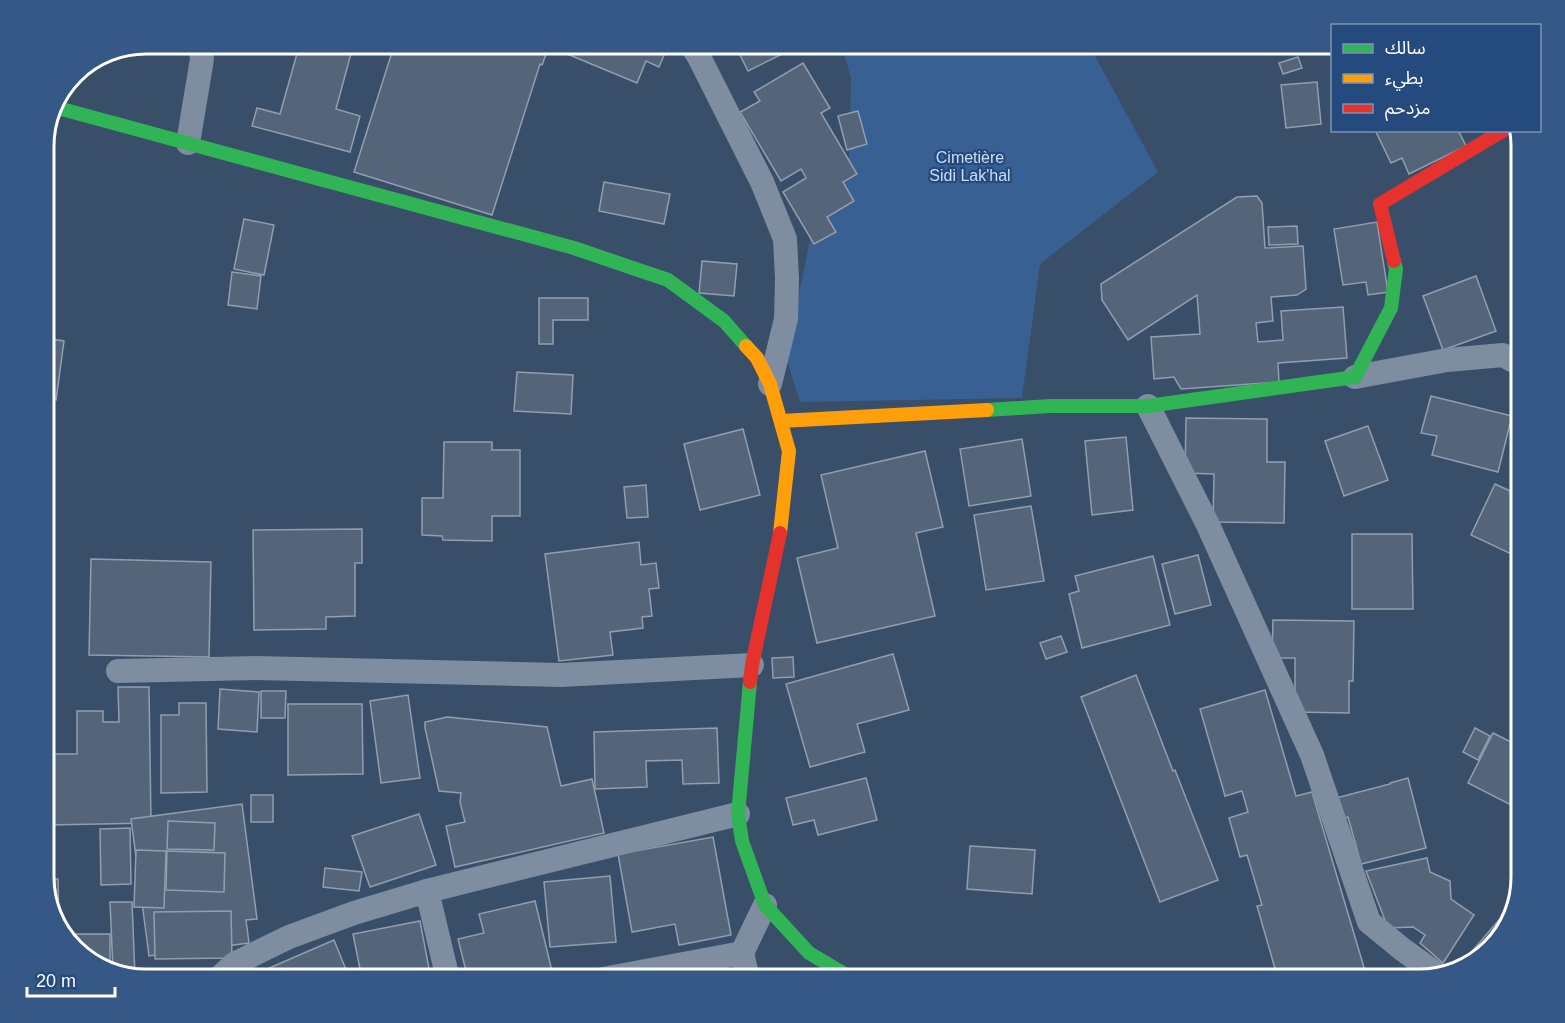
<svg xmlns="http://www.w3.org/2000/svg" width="1565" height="1023" font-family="Helvetica,'Noto Sans Arabic',sans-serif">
  <rect width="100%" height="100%" fill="#394e69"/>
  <path fill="#396093" d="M 1089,45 L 1158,172 L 1040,264 L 1022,398 L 800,402 L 786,357 L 810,240 L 849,166 L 851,78 L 842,47 Z"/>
  <g fill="#54657a" stroke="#929eae" stroke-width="1.5">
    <path d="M 736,47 L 796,47 L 748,71 Z"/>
    <path d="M 561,48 L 667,48 L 659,67 L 646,61 L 637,83 L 560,51 Z"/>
    <path d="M 393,49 L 548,49 L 542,65 L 540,64 L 492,215 L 354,172 Z"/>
    <path d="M 298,50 L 352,50 L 336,109 L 360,116 L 350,152 L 252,126 L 257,108 L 280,114 Z"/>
    <path d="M 1298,57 L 1302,68 L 1283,74 L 1279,63 Z"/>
    <path d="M 803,63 L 830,108 L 821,113 L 857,174 L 843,182 L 854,201 L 827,217 L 836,232 L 814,244 L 783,192 L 806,178 L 801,169 L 781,181 L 740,112 L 760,101 L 754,92 Z"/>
    <path d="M 1317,82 L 1321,124 L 1286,128 L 1281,85 Z"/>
    <path d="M 858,111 L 867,144 L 847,150 L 838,116 Z"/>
    <path d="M 1375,130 L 1458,130 L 1466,146 L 1409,174 L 1402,158 L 1391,163 Z"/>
    <path d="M 604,182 L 670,194 L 664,224 L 599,211 Z"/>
    <path d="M 1257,196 L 1262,203 L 1265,248 L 1303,246 L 1306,289 L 1297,295 L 1271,297 L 1273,321 L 1256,323 L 1258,342 L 1283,340 L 1281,311 L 1343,307 L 1347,358 L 1278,363 L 1279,382 L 1181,389 L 1174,377 L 1154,379 L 1151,337 L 1200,334 L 1197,295 L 1128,340 L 1102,300 L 1101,284 L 1237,197 Z"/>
    <path d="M 244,219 L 274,225 L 264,275 L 234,269 Z"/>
    <path d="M 1377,222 L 1388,292 L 1368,295 L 1366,282 L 1343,285 L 1334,229 Z"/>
    <path d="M 1297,226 L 1298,244 L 1269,245 L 1268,227 Z"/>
    <path d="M 702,261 L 737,264 L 734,296 L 699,293 Z"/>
    <path d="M 232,272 L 261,276 L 257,309 L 228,305 Z"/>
    <path d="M 1476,276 L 1496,331 L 1443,350 L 1423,296 Z"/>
    <path d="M 539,298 L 588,298 L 588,320 L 553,320 L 553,344 L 539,344 Z"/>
    <path d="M 44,338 L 64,341 L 56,400 L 45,398 L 46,396 L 44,396 Z"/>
    <path d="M 517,372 L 573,375 L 571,414 L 514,411 Z"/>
    <path d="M 1431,396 L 1512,416 L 1498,472 L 1432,455 L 1437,436 L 1421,433 Z"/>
    <path d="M 1186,418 L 1267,419 L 1267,462 L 1285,462 L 1284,523 L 1213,522 L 1214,474 L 1185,473 Z"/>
    <path d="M 1368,426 L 1388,480 L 1344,496 L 1325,441 Z"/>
    <path d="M 743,429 L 760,495 L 700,510 L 684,444 Z"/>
    <path d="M 1126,437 L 1133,510 L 1092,515 L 1085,441 Z"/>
    <path d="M 1022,439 L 1031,496 L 969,506 L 960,449 Z"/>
    <path d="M 444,442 L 492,442 L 492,450 L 520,450 L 520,516 L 492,516 L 492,541 L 443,540 L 442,536 L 422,535 L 422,498 L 443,498 Z"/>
    <path d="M 925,451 L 943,527 L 916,533 L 935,616 L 817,643 L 797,558 L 838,548 L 821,475 Z"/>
    <path d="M 1495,484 L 1521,496 L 1521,575 L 1512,570 L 1518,557 L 1471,535 Z"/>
    <path d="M 646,485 L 648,517 L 627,518 L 624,487 Z"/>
    <path d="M 1031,506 L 1044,581 L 986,590 L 974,515 Z"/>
    <path d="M 362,529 L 362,563 L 355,563 L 355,616 L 326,617 L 326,629 L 254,630 L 253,530 Z"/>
    <path d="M 1352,534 L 1412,534 L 1413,609 L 1352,609 Z"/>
    <path d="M 639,542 L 641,565 L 656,563 L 659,588 L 649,589 L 652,616 L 642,617 L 643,628 L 610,632 L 613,655 L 559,661 L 545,554 Z"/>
    <path d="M 1198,555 L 1211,605 L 1175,614 L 1162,564 Z"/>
    <path d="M 1153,556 L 1170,625 L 1082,648 L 1069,594 L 1079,591 L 1075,576 Z"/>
    <path d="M 91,559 L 211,562 L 209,657 L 89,655 Z"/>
    <path d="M 1273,620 L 1354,621 L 1353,681 L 1349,681 L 1349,713 L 1295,712 L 1295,658 L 1272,658 Z"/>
    <path d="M 1061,636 L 1067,652 L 1046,659 L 1040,643 Z"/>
    <path d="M 893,654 L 909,710 L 857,724 L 865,752 L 810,767 L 786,684 Z"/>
    <path d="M 793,657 L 794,677 L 773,678 L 772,658 Z"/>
    <path d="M 1136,675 L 1173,771 L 1175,770 L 1218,880 L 1160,902 L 1081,697 Z"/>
    <path d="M 118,687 L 149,687 L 151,823 L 49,825 L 48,791 L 44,791 L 44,754 L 77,754 L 77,711 L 103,711 L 103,722 L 119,722 Z"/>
    <path d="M 220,689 L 259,692 L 257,732 L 218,729 Z"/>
    <path d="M 1265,690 L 1296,796 L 1312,792 L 1365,971 L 1334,979 L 1316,979 L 1314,971 L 1284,979 L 1278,979 L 1257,906 L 1262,905 L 1247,855 L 1240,857 L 1229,818 L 1248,812 L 1242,791 L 1225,796 L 1200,709 Z"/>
    <path d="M 261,691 L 286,691 L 285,718 L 261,718 Z"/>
    <path d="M 408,695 L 420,778 L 381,783 L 370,701 Z"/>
    <path d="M 179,703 L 206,703 L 207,792 L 161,793 L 161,715 L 179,715 Z"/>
    <path d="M 288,704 L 362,704 L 363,774 L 288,775 Z"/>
    <path d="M 447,717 L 547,727 L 561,786 L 592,779 L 604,833 L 455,867 L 446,826 L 465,822 L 460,802 L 461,793 L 439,791 L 425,728 L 425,722 Z"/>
    <path d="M 717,728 L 719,783 L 683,784 L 682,760 L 646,761 L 647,787 L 595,789 L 594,732 Z"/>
    <path d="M 1475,728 L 1490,736 L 1478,760 L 1463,752 Z"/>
    <path d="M 1493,733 L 1521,747 L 1521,810 L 1468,783 Z"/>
    <path d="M 866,778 L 877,820 L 818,835 L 814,820 L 793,825 L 786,798 Z"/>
    <path d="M 1408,778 L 1426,848 L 1361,864 L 1348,817 L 1342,819 L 1336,798 L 1390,784 L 1390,783 Z"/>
    <rect x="251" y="795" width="22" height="27"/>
    <path d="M 242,804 L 257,919 L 246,920 L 249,943 L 149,956 L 131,819 Z"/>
    <path d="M 419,814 L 436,865 L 370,887 L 352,836 Z"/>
    <path d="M 168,821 L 215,823 L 214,850 L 167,849 Z"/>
    <path d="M 130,828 L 131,884 L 101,885 L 100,829 Z"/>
    <path d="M 713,837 L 731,935 L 679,945 L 675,924 L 632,932 L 618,854 Z"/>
    <path d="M 970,846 L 1035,850 L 1032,894 L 967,889 Z"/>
    <path d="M 136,850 L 166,851 L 164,908 L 134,907 Z"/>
    <path d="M 167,851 L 225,853 L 224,892 L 166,890 Z"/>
    <path d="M 1427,858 L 1430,872 L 1450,881 L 1451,899 L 1474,915 L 1443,963 L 1420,943 L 1425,935 L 1413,927 L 1388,928 L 1366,871 Z"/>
    <path d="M 325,868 L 362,872 L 359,891 L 323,887 Z"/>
    <path d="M 610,876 L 616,942 L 550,947 L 544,882 Z"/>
    <path d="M 44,879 L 58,879 L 59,931 L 57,928 L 44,884 Z"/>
    <path d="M 535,901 L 552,971 L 517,979 L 468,979 L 458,939 L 484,933 L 479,914 Z"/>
    <path d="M 110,902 L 132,902 L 135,976 L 113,970 Z"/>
    <path d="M 1510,907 L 1512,909 L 1504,934 L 1475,962 L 1468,956 Z"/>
    <path d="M 231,911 L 232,958 L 155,959 L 154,912 Z"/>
    <path d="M 420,921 L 431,979 L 362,979 L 353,934 Z"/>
    <path d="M 70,934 L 110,934 L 110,969 L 89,962 L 70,942 Z"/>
    <path d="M 334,940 L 349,977 L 343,979 L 244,979 Z"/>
    <path d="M 1392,971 L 1406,979 L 1387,979 Z"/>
    <path d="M 177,977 L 177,979 L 143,979 Z"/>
  </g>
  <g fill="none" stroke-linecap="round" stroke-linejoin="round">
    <g stroke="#7e8da0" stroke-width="24">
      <path d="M 693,48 L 698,55 L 762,182 L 785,239 L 787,278 L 786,319 L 770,384"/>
      <path d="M 188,143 L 202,59 L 201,51"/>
      <path d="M 1355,377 L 1447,360 L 1503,355 L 1521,365"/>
      <path d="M 1148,406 L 1208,525 L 1312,755 L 1369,922 L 1402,949 L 1438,975"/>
      <path d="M 118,671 L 256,668 L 561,675 L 752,665"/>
      <path d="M 427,891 L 448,979"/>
      <path d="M 742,953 L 748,979"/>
      <path d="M 218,979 L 234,964 L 289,937 L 354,913 L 427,891 L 738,814"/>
      <path d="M 603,979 L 742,953 L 765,905"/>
    </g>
    <g stroke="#30b455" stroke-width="14">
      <path d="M 58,108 L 574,248 L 668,280 L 724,321 L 746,346"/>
      <path d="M 987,410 L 1050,406 L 1148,406 L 1355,377 L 1391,308 L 1396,269 L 1394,261"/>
      <path d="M 750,682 L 738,814 L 742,841 L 765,905 L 809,953 L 853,979"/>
    </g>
    <g stroke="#ff9f0a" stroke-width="14">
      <path d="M 746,346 L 757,358 L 770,384 L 789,451 L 780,533"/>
      <path d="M 781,421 L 987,410"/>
    </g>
    <g stroke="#e5322d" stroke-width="14">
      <path d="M 1394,261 L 1380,204 L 1504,130"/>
      <path d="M 750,682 L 752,665 L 780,533"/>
    </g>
  </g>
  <g text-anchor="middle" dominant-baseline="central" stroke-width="4.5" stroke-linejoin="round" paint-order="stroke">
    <g font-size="16" fill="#cddef4" stroke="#254a7d">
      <text x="970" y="157">Cimetière<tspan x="970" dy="18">Sidi Lak'hal</tspan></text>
    </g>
  </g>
  <path d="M0 0H1565V1023H0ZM146 54H1419A92 92 0 0 1 1511 146V877A92 92 0 0 1 1419 969H146A92 92 0 0 1 54 877V146A92 92 0 0 1 146 54Z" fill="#365887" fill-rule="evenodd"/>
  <path fill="none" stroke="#fff" stroke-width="3" d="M146 54H1419A92 92 0 0 1 1511 146V877A92 92 0 0 1 1419 969H146A92 92 0 0 1 54 877V146A92 92 0 0 1 146 54Z"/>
  <rect x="1331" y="24" width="210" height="108" fill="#254a7d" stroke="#7c92b1" stroke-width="1.5"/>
  <rect x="1343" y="44" width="30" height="9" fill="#30b455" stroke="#7c92b1" stroke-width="1.5"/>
  <text x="1385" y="54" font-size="18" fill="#ffffff">سالك</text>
  <rect x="1343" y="74" width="30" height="9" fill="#ff9f0a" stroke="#7c92b1" stroke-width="1.5"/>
  <text x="1385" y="84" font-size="18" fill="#ffffff">بطيء</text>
  <rect x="1343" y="104" width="30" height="9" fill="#e5322d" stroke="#7c92b1" stroke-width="1.5"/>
  <text x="1385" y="114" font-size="18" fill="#ffffff">مزدحم</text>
  <path d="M27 987v9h88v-9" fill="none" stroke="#ffffff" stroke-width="3"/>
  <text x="36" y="987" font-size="18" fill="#ffffff" stroke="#254a7d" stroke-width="4.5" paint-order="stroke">20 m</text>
</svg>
